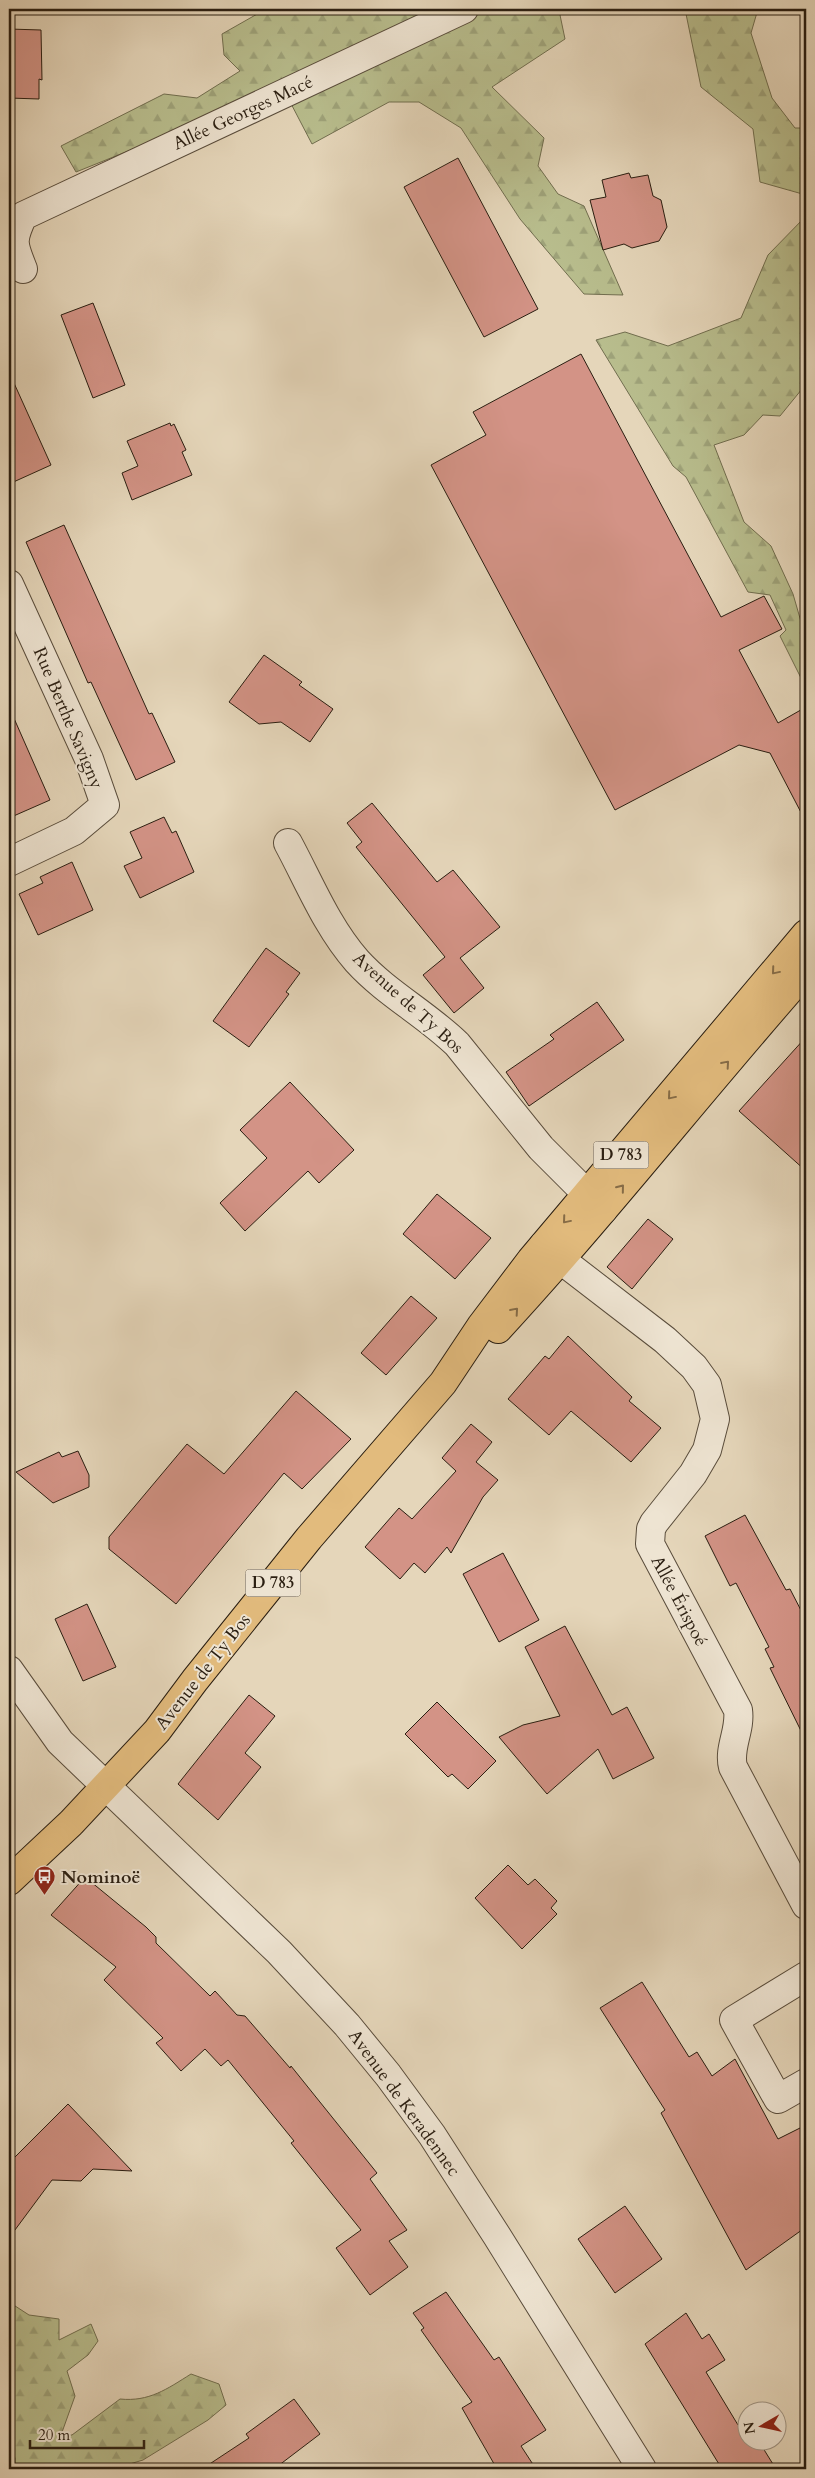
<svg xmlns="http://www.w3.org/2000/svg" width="815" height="2478" font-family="Cardo,serif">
  <defs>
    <pattern id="forest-firs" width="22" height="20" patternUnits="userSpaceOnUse" patternTransform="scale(1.25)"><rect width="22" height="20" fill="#b8bd8d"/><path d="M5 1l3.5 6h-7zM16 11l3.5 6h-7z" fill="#9ea279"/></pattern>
  </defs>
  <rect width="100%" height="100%" fill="#e5d6ba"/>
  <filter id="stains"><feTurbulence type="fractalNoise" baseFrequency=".004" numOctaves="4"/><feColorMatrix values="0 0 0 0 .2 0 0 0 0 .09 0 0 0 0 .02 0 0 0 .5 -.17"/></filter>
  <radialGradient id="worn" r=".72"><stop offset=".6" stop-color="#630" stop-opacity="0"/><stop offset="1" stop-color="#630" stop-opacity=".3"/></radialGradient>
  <g fill="url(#forest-firs)" stroke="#716e4f">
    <path d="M 259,9 L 569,9 L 560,15 L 565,39 L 492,87 L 544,138 L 538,166 L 558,194 L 584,206 L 623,295 L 584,294 L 520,219 L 461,128 L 419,102 L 389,102 L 312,144 L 287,96 L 183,129 L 76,172 L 61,146 L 164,94 L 197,98 L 240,71 L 224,55 L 222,34 L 259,13 Z"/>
    <path d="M 685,9 L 758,9 L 751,33 L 772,98 L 795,128 L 806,128 L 806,195 L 760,182 L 753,129 L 701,87 Z"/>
    <path d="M 806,216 L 806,388 L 802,389 L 780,416 L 763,415 L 744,435 L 714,445 L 744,522 L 771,546 L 793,594 L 806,639 L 806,688 L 780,636 L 786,630 L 770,595 L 748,592 L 686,477 L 673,466 L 596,340 L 625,332 L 668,346 L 741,318 L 768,255 Z"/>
    <path d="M 9,2302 L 29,2315 L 59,2319 L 59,2340 L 91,2324 L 98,2341 L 88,2355 L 67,2371 L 75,2396 L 61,2435 L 72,2435 L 120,2399 C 149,2402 167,2389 191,2374 L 219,2384 L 226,2405 L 208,2420 L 143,2460 L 113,2469 L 15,2469 L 15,2458 L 9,2448 Z"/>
  </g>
  <g fill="#d39386" stroke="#2a1e11">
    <path d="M 9,29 L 41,30 L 42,80 L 39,79 L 39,99 L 9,98 Z"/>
    <path d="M 458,158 L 538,309 L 484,337 L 404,187 Z"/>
    <path d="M 629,173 L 631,178 L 648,175 L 653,196 L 661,200 L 667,227 L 659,241 L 632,248 L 624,244 L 603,250 L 590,200 L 606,197 L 602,180 Z"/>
    <path d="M 93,303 L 125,385 L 93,398 L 61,315 Z"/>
    <path d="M 581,354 L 721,617 L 764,596 L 782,629 L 739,650 L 778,723 L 806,707 L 806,822 L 770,753 L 739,745 L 615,810 L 431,465 L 486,435 L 473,412 Z"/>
    <path d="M 9,372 L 51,465 L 9,484 Z"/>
    <path d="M 170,423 L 171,426 L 174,424 L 186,450 L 182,452 L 192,475 L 132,500 L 122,473 L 138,466 L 127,441 Z"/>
    <path d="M 64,525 L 149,714 L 152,713 L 175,762 L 136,780 L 91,682 L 88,683 L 26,542 Z"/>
    <path d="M 264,655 L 302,682 L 299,685 L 333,709 L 310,742 L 281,722 L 259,724 L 229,702 Z"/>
    <path d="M 9,707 L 50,800 L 9,818 Z"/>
    <path d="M 372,803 L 437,882 L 453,870 L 500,927 L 460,958 L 484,988 L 454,1013 L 423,975 L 445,957 L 356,847 L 362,842 L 347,823 Z"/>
    <path d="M 164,817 L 172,833 L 176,831 L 194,872 L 140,898 L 124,866 L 142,858 L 130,832 Z"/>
    <path d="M 72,862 L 93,910 L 38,935 L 19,894 L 43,883 L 40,877 Z"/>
    <path d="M 266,948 L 300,973 L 286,992 L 289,994 L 249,1047 L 213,1021 Z"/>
    <path d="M 597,1002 L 624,1040 L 529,1106 L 506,1072 L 554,1039 L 550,1035 Z"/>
    <path d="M 806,1037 L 806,1171 L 739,1111 Z"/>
    <path d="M 290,1082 L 354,1150 L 319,1183 L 308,1171 L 245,1231 L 220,1203 L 267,1158 L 240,1130 Z"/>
    <path d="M 437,1194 L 491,1238 L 455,1279 L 403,1234 Z"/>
    <path d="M 648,1219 L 673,1239 L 632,1289 L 607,1267 Z"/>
    <path d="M 411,1296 L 437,1318 L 386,1375 L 361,1353 Z"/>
    <path d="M 568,1336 L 632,1397 L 629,1401 L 661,1428 L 631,1462 L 571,1411 L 549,1435 L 508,1399 L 545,1356 L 549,1359 Z"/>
    <path d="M 296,1391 L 351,1439 L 302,1489 L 284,1473 L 176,1604 L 109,1549 L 109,1537 L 187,1444 L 224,1474 Z"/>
    <path d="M 471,1424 L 492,1442 L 476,1462 L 498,1480 L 483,1497 L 451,1553 L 447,1547 L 425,1573 L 414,1563 L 400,1579 L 365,1547 L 399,1508 L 412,1519 L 456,1471 L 442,1458 Z"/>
    <path d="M 78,1451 L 89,1475 L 89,1487 L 53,1503 L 16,1472 L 59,1452 L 62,1457 Z"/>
    <path d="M 745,1515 L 786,1590 L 790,1589 L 806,1620 L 806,1741 L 770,1668 L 774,1667 L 765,1649 L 769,1647 L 736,1583 L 730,1586 L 705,1536 Z"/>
    <path d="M 503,1553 L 539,1620 L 499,1642 L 463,1574 Z"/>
    <path d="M 87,1604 L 116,1667 L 83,1681 L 55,1619 Z"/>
    <path d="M 565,1626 L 612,1715 L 627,1707 L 654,1758 L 613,1779 L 598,1749 L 547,1794 L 499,1737 L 523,1725 L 560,1716 L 525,1647 Z"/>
    <path d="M 249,1695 L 275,1716 L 245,1753 L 261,1767 L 218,1820 L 178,1784 Z"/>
    <path d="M 437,1702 L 496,1761 L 468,1789 L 452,1774 L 448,1777 L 405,1734 Z"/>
    <path d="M 508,1865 L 528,1885 L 535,1879 L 557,1901 L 551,1908 L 557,1914 L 522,1949 L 475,1898 Z"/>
    <path d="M 85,1877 L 146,1927 L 156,1937 L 156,1943 L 210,1996 L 215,1991 L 237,2015 L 245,2016 L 290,2068 L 291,2066 L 377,2173 L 370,2179 L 407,2230 L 389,2241 L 408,2267 L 370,2295 L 336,2248 L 361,2230 L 291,2143 L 294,2141 L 228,2060 L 221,2066 L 205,2049 L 181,2071 L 156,2043 L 163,2038 L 104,1980 L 116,1967 L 51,1915 Z"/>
    <path d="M 642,1982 L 689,2057 L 697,2052 L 712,2076 L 735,2059 L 778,2139 L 806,2125 L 806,2227 L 746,2270 L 661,2113 L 665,2110 L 600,2008 Z"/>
    <path d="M 68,2104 L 132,2171 L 93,2169 L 81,2181 L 52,2180 L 9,2238 L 9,2163 Z"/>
    <path d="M 625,2206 L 662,2259 L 615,2293 L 578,2239 Z"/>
    <path d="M 446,2292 L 494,2360 L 499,2357 L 546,2430 L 521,2446 L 536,2469 L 497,2469 L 462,2408 L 472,2402 L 421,2330 L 424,2328 L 413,2313 Z"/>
    <path d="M 686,2313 L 702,2339 L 709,2334 L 725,2360 L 706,2372 L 738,2425 L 745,2420 L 748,2424 L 748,2440 L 758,2440 L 776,2469 L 722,2469 L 645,2344 Z"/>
    <path d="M 294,2399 L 320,2434 L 274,2469 L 202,2469 L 249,2438 L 246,2434 Z"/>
  </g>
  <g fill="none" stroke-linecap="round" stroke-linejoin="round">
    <defs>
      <g id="minor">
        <path d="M 23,269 C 13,244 11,241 23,216 L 464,9"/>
        <path d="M 9,584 L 89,759 L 105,805 L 74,831 L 9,862"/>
        <path d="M 288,843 C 309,882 327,927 357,961 C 386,993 426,1014 457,1044 L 541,1148 L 603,1210"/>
        <path d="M 543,1246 L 665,1340 L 694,1367 L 707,1385 L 715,1419 L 707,1450 L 693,1474 L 654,1523 L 651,1529 L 650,1544 L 738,1710 C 741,1730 728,1748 733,1767 L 806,1905"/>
        <path d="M 9,1670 L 60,1742 L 279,1952 L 347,2025 L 388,2075 L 432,2135 L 497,2236 L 642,2469"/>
        <path d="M 806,1976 L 734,2020 L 778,2099 L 806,2083"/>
      </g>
      <g id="major">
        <path d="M 498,1329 C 605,1213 702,1089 806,971"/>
        <path d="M 9,1881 L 71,1823 L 157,1731 L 195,1680 L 309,1538 L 443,1383 L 481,1326 L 531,1260 L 806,934"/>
      </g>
    </defs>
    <use href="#minor" stroke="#594c3b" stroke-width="30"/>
    <use href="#major" stroke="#2a1e11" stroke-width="30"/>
    <use href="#minor" stroke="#eee4d2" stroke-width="28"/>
    <use href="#major" stroke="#e2bb7d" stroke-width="28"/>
  </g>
  <defs><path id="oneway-chevron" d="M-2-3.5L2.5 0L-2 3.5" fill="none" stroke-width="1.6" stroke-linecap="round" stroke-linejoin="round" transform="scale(1.25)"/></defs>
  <g stroke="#866c47">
    <use href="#oneway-chevron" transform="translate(775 971) rotate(130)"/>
    <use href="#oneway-chevron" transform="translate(726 1064) rotate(-49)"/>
    <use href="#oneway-chevron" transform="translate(671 1096) rotate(130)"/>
    <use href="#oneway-chevron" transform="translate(621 1188) rotate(-51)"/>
    <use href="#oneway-chevron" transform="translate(566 1220) rotate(130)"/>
    <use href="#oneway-chevron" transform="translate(515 1311) rotate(-49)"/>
  </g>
  <defs>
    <symbol id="bus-pin" viewBox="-11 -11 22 30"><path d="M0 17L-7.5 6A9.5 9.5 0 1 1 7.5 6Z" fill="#8f2418" stroke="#eee4d2"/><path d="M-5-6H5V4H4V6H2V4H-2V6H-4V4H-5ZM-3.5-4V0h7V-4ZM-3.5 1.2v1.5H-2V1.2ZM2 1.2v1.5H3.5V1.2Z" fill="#fff"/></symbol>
  </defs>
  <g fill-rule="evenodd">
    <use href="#bus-pin" x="32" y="1864" width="25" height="34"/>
  </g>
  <g text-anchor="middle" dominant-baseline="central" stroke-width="4" stroke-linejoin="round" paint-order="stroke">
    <g fill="#eee4d2" stroke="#65594b" stroke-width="1">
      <rect x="593.5" y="1141.5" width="55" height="27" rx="4"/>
      <rect x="245.5" y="1569.5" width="55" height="27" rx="4"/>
    </g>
    <g font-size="16" font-weight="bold" fill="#2a1e11">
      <text x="621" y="1155">D 783</text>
      <text x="273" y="1583">D 783</text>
    </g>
    <g font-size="18" fill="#2a1e11" stroke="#eee4d2">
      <text transform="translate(243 113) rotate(-25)">Allée Georges Macé</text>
      <text transform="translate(68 718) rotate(67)">Rue Berthe Savigny</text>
      <text transform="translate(408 1003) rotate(42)">Avenue de Ty Bos</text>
      <text transform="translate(679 1601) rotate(62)">Allée Érispoé</text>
      <text transform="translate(203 1672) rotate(-52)">Avenue de Ty Bos</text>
      <text transform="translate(404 2103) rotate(54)">Avenue de Keradennec</text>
    </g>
    <g font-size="18" font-weight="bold" fill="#2a1e11" stroke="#eee4d2" text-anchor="start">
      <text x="61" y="1877">Nominoë</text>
    </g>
  </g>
  <rect width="815" height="2478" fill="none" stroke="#e5d6ba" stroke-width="30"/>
  <rect x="10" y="10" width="795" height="2458" fill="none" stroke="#2a1e11" stroke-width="2.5"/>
  <rect x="15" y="15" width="785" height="2448" fill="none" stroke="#2a1e11"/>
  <g transform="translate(762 2426) rotate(261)"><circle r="24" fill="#eee4d2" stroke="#a09585"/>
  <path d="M0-4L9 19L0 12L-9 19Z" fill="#8f2418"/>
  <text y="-8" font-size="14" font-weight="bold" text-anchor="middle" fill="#2a1e11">N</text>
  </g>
  <path d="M30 2440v8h114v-8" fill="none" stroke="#2a1e11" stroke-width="2.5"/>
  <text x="38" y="2440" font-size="15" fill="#2a1e11" stroke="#eee4d2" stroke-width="4" paint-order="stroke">20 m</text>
  <rect width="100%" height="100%" filter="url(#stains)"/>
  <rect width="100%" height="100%" fill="url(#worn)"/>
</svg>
